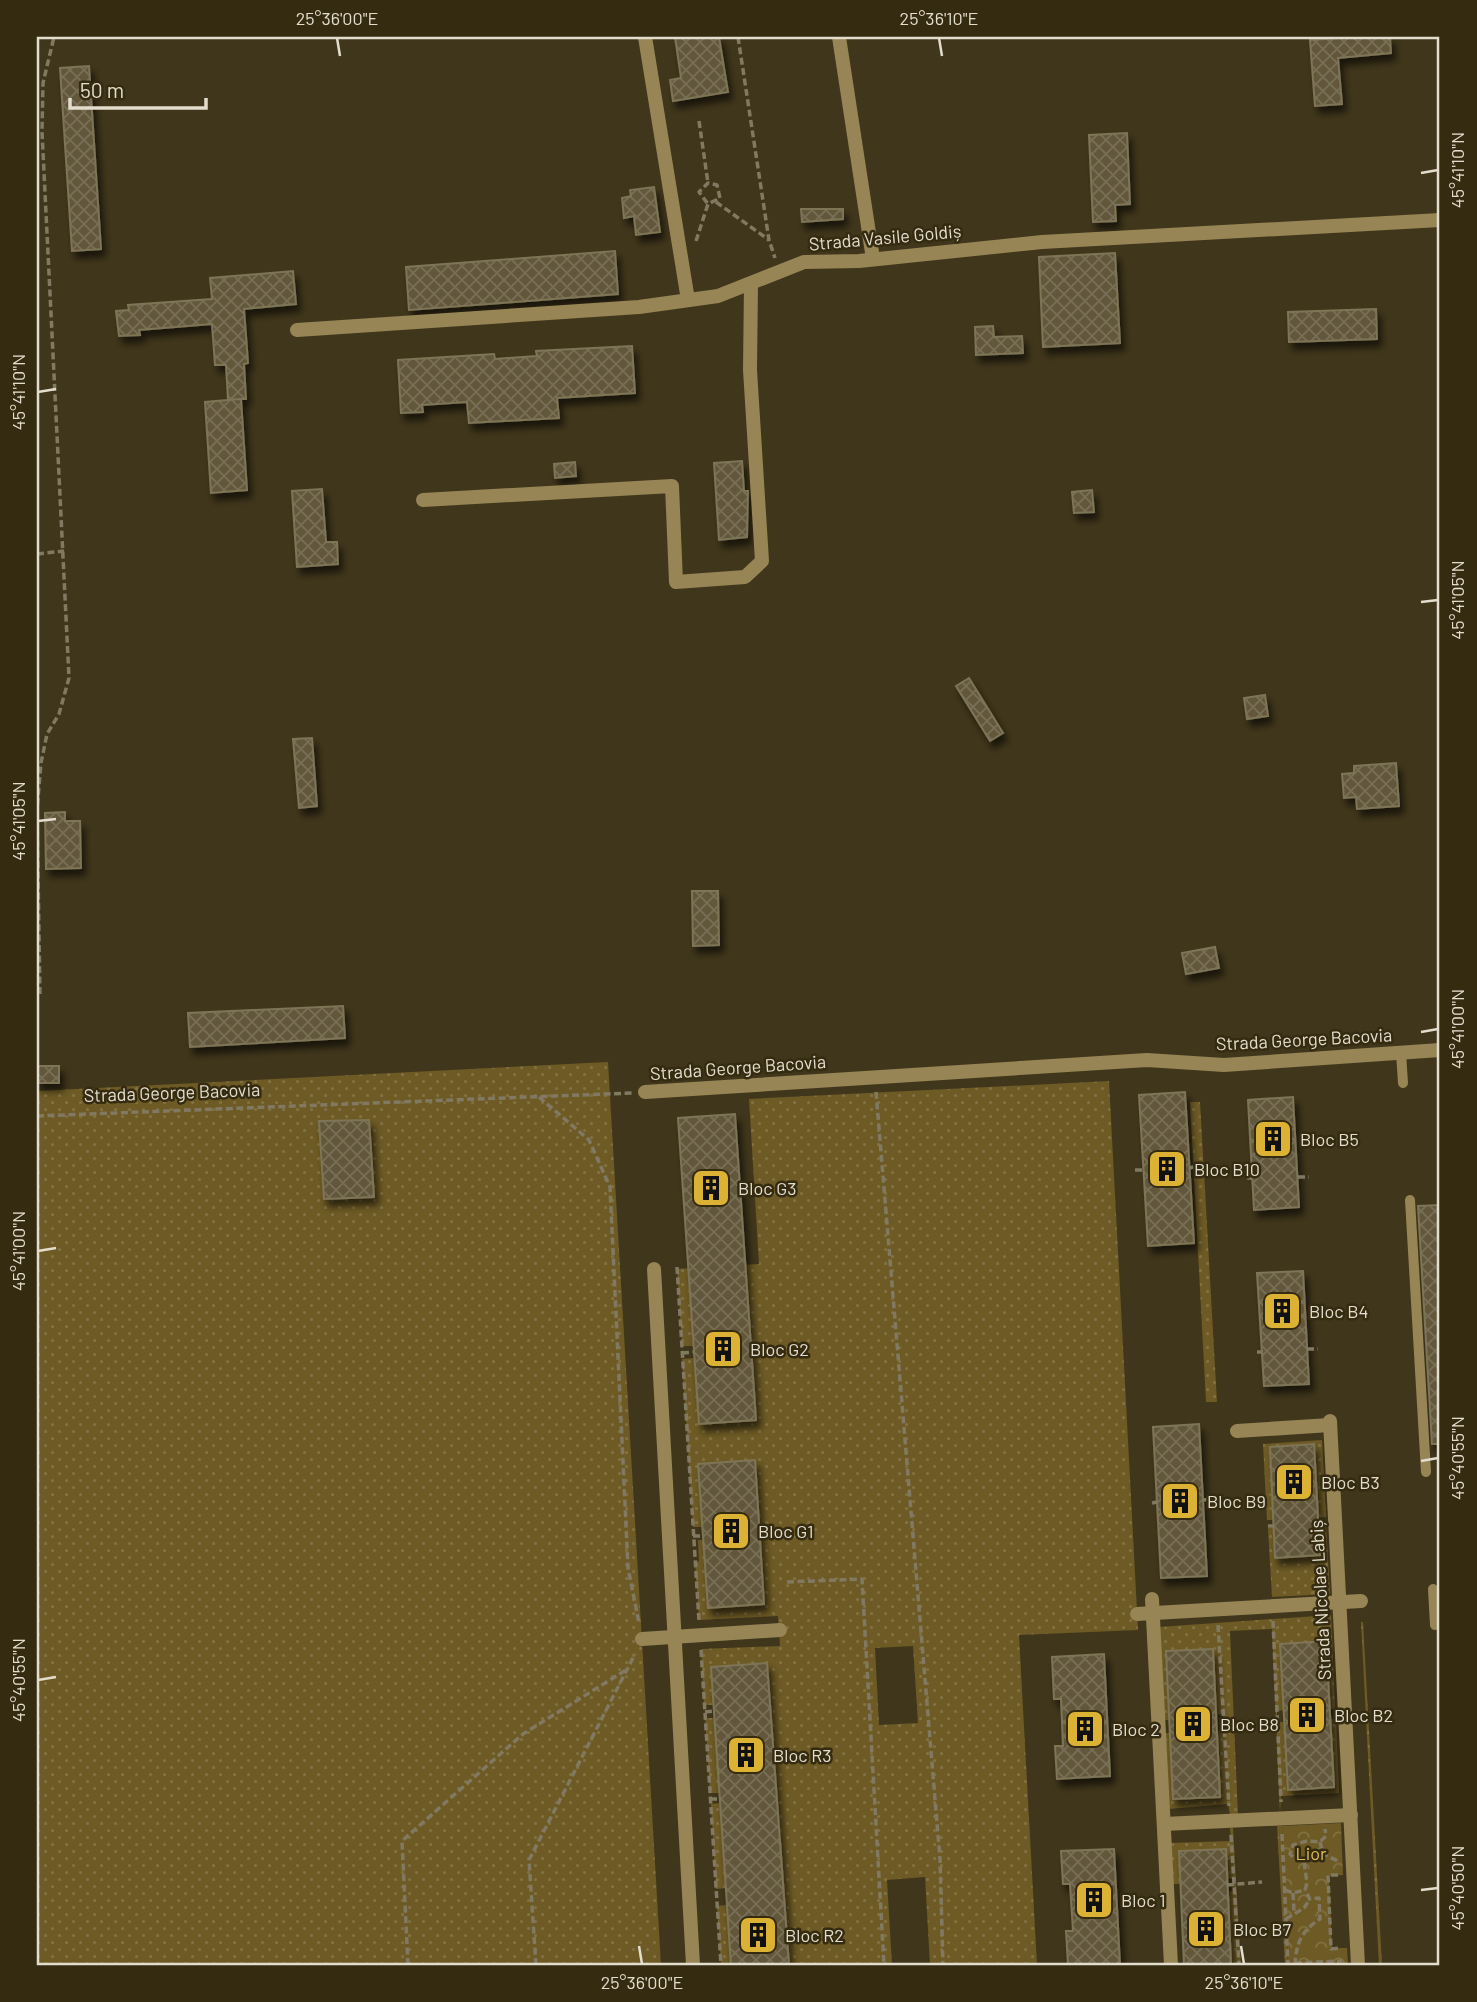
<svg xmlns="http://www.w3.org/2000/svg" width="1477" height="2002" font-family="Barlow,sans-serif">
  <defs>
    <pattern id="grass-dots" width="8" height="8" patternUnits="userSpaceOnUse" patternTransform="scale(1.75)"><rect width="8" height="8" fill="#6d5a24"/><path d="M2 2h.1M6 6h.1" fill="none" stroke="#827143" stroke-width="1.8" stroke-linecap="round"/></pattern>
    <pattern id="park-crowns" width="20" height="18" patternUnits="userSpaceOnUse" patternTransform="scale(1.75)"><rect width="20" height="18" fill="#6d5a24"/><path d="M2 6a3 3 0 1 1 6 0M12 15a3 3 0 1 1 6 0" fill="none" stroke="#827143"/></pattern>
    <pattern id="building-cross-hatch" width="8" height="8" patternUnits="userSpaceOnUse" patternTransform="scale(1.75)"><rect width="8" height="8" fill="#62573b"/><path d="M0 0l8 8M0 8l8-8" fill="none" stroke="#786f56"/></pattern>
    <filter id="shadow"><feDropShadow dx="4" dy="7" stdDeviation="3.5" flood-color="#0009"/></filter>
  </defs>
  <rect width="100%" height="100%" fill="#40361b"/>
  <g fill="url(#grass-dots)" fill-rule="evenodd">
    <path d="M 608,1062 L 661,1965 L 37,1965 L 37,1091 Z"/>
    <path d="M 1109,1081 L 1138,1630 L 1019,1635 L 1037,1965 L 930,1965 L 925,1877 L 887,1880 L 892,1965 L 789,1965 L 781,1855 L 724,1859 L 725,1888 L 716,1889 L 711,1804 L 721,1803 L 725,1843 L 781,1838 L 767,1663 L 711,1667 L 714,1705 L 704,1705 L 701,1649 L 780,1646 L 778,1616 L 699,1620 L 695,1562 L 699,1561 L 698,1540 L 703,1540 L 708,1607 L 764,1603 L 755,1460 L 698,1464 L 702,1527 L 693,1527 L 682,1359 L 695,1358 L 699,1424 L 756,1420 L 746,1277 L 690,1280 L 694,1346 L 682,1346 L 677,1269 L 759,1264 L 749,1099 ZM 913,1646 L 918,1723 L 879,1725 L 875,1648 Z"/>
    <path d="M 1190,1102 L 1200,1102 L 1217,1402 L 1206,1402 Z"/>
    <path d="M 1322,1440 L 1326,1517 L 1318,1518 L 1313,1444 L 1270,1447 L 1274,1520 L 1267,1520 L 1263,1444 Z"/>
    <path d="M 1318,1524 L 1326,1524 L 1330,1594 L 1272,1597 L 1268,1528 L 1274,1528 L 1276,1558 L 1320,1555 Z"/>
    <path d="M 1331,1615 L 1335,1709 L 1330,1709 L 1326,1641 L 1281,1644 L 1284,1710 L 1277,1711 L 1277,1722 L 1284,1722 L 1288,1789 L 1334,1787 L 1331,1719 L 1336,1719 L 1339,1793 L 1281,1796 L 1280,1813 L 1272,1629 L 1230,1631 L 1238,1815 L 1230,1814 L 1228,1804 L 1168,1809 L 1164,1733 L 1170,1733 L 1173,1799 L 1220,1797 L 1217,1731 L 1224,1730 L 1223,1715 L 1216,1714 L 1213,1649 L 1166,1651 L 1169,1720 L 1164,1720 L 1159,1627 Z"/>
    <path d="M 1361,1622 L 1363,1622 L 1382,1965 L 1379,1965 Z"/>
    <path d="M 705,1718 L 715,1718 L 721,1793 L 710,1793 Z"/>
    <path d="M 1277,1826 L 1282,1826 L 1288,1965 L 1285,1965 Z"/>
    <path d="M 1230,1828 L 1233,1828 L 1241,1965 L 1213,1965 L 1231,1964 L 1228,1892 L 1234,1890 L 1233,1879 L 1227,1878 L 1225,1849 L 1179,1851 L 1180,1884 L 1172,1884 L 1170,1843 L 1231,1841 Z"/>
    <path d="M 727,1905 L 731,1965 L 721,1965 L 717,1906 Z"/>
  </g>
  <path fill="url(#park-crowns)" d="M 1341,1823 L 1343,1875 L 1329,1876 L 1332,1948 L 1347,1948 L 1348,1965 L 1288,1965 L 1282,1826 Z"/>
  <g fill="url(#building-cross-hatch)" stroke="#7e7457" stroke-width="2" filter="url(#shadow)">
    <path d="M 675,37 L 719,37 L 728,92 L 673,101 L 670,80 L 681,78 Z"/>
    <path d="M 1355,37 L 1390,37 L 1391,53 L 1338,58 L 1342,104 L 1315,106 L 1310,40 Z"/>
    <path d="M 89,66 L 101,249 L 72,251 L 60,68 Z"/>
    <path d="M 1127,133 L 1130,204 L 1115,205 L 1116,221 L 1093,222 L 1089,135 Z"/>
    <path d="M 654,187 L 660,232 L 636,235 L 634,216 L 624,218 L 622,198 L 631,196 L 630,190 Z"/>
    <path d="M 801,209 L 843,209 L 843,219 L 802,222 Z"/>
    <path d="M 615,251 L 618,294 L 409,310 L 406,267 Z"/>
    <path d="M 1115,253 L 1120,343 L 1043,347 L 1039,257 Z"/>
    <path d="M 293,271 L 296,304 L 244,309 L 248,363 L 244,364 L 246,399 L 241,399 L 247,490 L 211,493 L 205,402 L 240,399 L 228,400 L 226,365 L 215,365 L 212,324 L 139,330 L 140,335 L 119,336 L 116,311 L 129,310 L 128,305 L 212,299 L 210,278 Z"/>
    <path d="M 1376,309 L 1377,339 L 1289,342 L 1288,312 Z"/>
    <path d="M 993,326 L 994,337 L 1022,336 L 1023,353 L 976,355 L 975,327 Z"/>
    <path d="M 632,346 L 635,393 L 557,398 L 559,418 L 469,423 L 467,402 L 422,405 L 423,412 L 401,413 L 398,360 L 494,354 L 495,359 L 537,356 L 536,351 Z"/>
    <path d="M 742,461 L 744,491 L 748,491 L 747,537 L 719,540 L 714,463 Z"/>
    <path d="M 575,462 L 576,476 L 555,478 L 554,464 Z"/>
    <path d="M 322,489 L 326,542 L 337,542 L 338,564 L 297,567 L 292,491 Z"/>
    <path d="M 1092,490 L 1094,512 L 1074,513 L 1072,492 Z"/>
    <path d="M 969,678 L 1003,733 L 990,741 L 956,686 Z"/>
    <path d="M 1265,695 L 1268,716 L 1247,719 L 1244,698 Z"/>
    <path d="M 312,738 L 317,806 L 299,808 L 293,739 Z"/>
    <path d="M 1396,763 L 1399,806 L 1357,809 L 1356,797 L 1344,798 L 1342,774 L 1354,773 L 1354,766 Z"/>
    <path d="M 65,812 L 65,821 L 80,821 L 81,868 L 46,869 L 45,813 Z"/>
    <path d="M 692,891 L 718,891 L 719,945 L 693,946 Z"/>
    <path d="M 1215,947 L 1219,968 L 1186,974 L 1182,953 Z"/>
    <path d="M 343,1006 L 345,1038 L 190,1047 L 188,1013 Z"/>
    <rect x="37" y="1066" width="22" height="17"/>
    <path d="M 1185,1092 L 1194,1243 L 1148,1246 L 1139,1095 Z"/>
    <path d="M 1293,1097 L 1299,1207 L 1254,1210 L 1248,1100 Z"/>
    <path d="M 735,1114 L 756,1420 L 699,1424 L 678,1118 Z"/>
    <path d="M 369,1120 L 374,1197 L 324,1199 L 319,1121 Z"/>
    <path d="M 1440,1205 L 1440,1444 L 1432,1444 L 1418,1206 Z"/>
    <path d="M 1303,1271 L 1309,1384 L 1264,1386 L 1257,1273 Z"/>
    <path d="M 1199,1424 L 1207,1576 L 1161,1578 L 1153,1427 Z"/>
    <path d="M 1314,1444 L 1320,1555 L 1275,1558 L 1270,1447 Z"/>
    <path d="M 755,1460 L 764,1604 L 708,1608 L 698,1464 Z"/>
    <path d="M 1326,1641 L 1334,1787 L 1288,1790 L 1280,1644 Z"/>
    <path d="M 1213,1649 L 1220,1797 L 1173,1799 L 1166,1651 Z"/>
    <path d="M 1104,1654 L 1110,1776 L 1057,1779 L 1055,1746 L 1063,1746 L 1061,1699 L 1054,1699 L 1052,1657 Z"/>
    <path d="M 767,1663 L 789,1965 L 731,1965 L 711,1667 Z"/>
    <path d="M 1114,1849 L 1120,1965 L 1068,1965 L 1066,1931 L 1073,1931 L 1070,1884 L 1063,1884 L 1061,1851 Z"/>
    <path d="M 1226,1849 L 1231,1964 L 1184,1965 L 1179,1851 Z"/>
  </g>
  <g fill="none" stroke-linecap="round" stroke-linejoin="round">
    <g stroke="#827963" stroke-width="3.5" stroke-dasharray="7 3.5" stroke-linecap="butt">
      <path d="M 738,37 L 769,240 L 775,258"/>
      <path d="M 699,121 L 708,183"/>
      <path d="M 716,202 L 769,240"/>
      <path d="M 696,241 L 708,204 L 720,198 L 717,185 L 708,183 L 699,192 L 708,204"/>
      <path d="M 37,554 L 64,551"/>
      <path d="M 40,994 L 37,810 L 41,763 L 47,734 L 59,714 L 69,678 L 42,132 L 43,83 L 54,37"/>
      <path d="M 876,1092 L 940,1859 L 943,1965"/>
      <path d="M 539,1097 L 589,1140 L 610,1187 L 628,1568 L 639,1623"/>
      <path d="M 37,1116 L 632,1093"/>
      <path d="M 1189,1168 L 1194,1167"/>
      <path d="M 1135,1170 L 1144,1170"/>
      <path d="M 1298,1177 L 1309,1177"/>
      <path d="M 1247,1178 L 1252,1178"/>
      <path d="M 677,1267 L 699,1621"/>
      <path d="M 1307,1349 L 1318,1349"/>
      <path d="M 1257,1352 L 1262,1352"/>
      <path d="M 682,1353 L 694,1352"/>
      <path d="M 1203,1500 L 1212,1499"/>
      <path d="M 1152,1503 L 1157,1502"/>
      <path d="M 1268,1526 L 1274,1526"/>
      <path d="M 693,1536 L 703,1536"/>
      <path d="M 787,1582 L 862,1579 L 884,1965"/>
      <path d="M 1273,1621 L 1281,1802"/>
      <path d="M 1218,1625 L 1229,1806"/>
      <path d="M 701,1650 L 721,1965"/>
      <path d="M 705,1712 L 714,1711"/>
      <path d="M 710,1799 L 721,1799"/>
      <path d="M 1282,1834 L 1288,1965"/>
      <path d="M 1231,1835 L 1239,1965"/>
      <path d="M 1320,1842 L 1323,1854 L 1338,1861"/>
      <path d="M 1338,1875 L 1328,1875 L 1331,1949 L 1341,1948"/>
      <path d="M 1227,1885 L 1262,1882"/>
      <path d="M 1285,1890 L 1293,1893 L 1305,1890 L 1307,1883 L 1304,1861 L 1296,1860 L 1290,1854 L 1293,1845 L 1307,1841 L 1320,1842 L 1326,1836 L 1325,1829"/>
      <path d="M 1293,1893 L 1294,1911"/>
      <path d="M 1286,1919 L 1304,1908 L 1310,1899"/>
      <path d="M 1295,1963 L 1342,1961"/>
      <path d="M 408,1965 L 402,1841 L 523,1734 L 626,1670"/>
      <path d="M 536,1965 L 529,1860 L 635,1654"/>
      <path d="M 1295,1965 C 1296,1944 1301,1931 1320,1919 L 1319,1898 L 1310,1899 L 1305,1890"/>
    </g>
    <g stroke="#978555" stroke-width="10">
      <path d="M 1401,1053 L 1403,1083"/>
      <path d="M 1410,1200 L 1426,1472"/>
      <path d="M 1433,1589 L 1435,1625"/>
    </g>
    <g stroke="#978555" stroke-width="14">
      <path d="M 645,37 L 688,300"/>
      <path d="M 839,37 L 873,259"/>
      <path d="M 297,330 L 639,307 L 718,296 L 804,262 L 859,261 L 1042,242 L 1440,220"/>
      <path d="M 423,500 L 672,486 L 676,582 L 745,577 L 762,561 L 750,370 L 751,284"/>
      <path d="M 645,1092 L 1147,1060 L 1224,1065 L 1440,1050"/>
      <path d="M 654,1269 L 693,1965"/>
      <path d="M 1330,1421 L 1358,1965"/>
      <path d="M 1237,1431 L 1330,1425"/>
      <path d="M 1152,1599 L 1171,1965"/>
      <path d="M 1137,1614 L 1361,1601"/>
      <path d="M 642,1639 L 780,1630"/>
      <path d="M 1164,1824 L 1351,1815"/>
    </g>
  </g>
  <path fill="none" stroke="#e3ddcd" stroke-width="2.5" d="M 337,38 L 340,56M 939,38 L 942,56M 1421,173 L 1438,170M 38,392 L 56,389M 1421,602 L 1438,600M 38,821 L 56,819M 1421,1032 L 1438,1029M 38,1251 L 56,1248M 1421,1461 L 1438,1458M 38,1680 L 56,1677M 1421,1890 L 1438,1888M 639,1946 L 642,1964M 1241,1946 L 1244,1964"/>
  <defs>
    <symbol id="building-square" viewBox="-11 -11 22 22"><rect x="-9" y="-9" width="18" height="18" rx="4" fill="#dbb233" stroke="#352b10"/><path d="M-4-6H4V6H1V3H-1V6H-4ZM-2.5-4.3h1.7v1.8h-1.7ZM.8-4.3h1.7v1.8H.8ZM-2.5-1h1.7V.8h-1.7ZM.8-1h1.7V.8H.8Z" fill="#111"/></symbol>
  </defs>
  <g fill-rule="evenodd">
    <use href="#building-square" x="1251" y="1117" width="44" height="44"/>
    <use href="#building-square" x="1145" y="1147" width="44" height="44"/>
    <use href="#building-square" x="689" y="1166" width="44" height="44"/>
    <use href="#building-square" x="1260" y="1289" width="44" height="44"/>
    <use href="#building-square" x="701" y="1327" width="44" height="44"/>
    <use href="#building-square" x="1272" y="1460" width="44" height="44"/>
    <use href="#building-square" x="1158" y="1479" width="44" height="44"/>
    <use href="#building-square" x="709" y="1509" width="44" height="44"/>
    <use href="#building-square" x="1285" y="1693" width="44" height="44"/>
    <use href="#building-square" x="1171" y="1702" width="44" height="44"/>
    <use href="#building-square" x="1063" y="1707" width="44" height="44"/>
    <use href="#building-square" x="724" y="1733" width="44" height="44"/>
    <use href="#building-square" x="1072" y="1878" width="44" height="44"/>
    <use href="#building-square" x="1184" y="1907" width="44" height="44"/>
    <use href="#building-square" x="736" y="1913" width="44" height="44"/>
  </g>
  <g text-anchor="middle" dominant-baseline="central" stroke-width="5" stroke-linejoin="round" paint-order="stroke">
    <g font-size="18" fill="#e3ddcd" stroke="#352b10">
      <text transform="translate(885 237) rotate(-5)">Strada Vasile Goldiș</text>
      <text transform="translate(1304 1039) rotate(-3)">Strada George Bacovia</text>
      <text transform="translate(738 1067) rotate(-4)">Strada George Bacovia</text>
      <text transform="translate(172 1092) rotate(-2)">Strada George Bacovia</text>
      <text transform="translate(1320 1600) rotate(-93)">Strada Nicolae Labiș</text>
    </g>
    <g font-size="18" fill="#e3ddcd" stroke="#352b10" text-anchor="start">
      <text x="1300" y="1139">Bloc B5</text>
      <text x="1194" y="1169">Bloc B10</text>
      <text x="738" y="1188">Bloc G3</text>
      <text x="1309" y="1311">Bloc B4</text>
      <text x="750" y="1349">Bloc G2</text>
      <text x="1321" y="1482">Bloc B3</text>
      <text x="1207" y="1501">Bloc B9</text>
      <text x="758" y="1531">Bloc G1</text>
      <text x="1334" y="1715">Bloc B2</text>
      <text x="1220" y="1724">Bloc B8</text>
      <text x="1112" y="1729">Bloc 2</text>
      <text x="773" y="1755">Bloc R3</text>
      <text x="1121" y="1900">Bloc 1</text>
      <text x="1233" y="1929">Bloc B7</text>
      <text x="785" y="1935">Bloc R2</text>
    </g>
    <g font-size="18" fill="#e0bd5a" stroke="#352b10">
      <text x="1311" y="1853">Lior</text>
    </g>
  </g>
  <rect width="1477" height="2002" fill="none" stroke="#352b10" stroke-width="77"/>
  <path d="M70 98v10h136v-10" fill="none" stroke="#e3ddcd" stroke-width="3.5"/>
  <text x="80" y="98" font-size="21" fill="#e3ddcd" stroke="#352b10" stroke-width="5" paint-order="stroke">50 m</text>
  <rect x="38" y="38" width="1400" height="1926" fill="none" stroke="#e3ddcd" stroke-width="2.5"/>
  <g font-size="18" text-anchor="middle" fill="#e3ddcd">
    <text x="337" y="25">25°36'00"E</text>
    <text x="939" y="25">25°36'10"E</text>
    <text transform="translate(1458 170) rotate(-90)" y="6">45°41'10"N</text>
    <text transform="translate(19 392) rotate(-90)" y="6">45°41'10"N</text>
    <text transform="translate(1458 600) rotate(-90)" y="6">45°41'05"N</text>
    <text transform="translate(19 821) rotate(-90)" y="6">45°41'05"N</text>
    <text transform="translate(1458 1029) rotate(-90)" y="6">45°41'00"N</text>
    <text transform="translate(19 1251) rotate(-90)" y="6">45°41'00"N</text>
    <text transform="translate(1458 1458) rotate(-90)" y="6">45°40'55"N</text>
    <text transform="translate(19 1680) rotate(-90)" y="6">45°40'55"N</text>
    <text transform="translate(1458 1888) rotate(-90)" y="6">45°40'50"N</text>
    <text x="642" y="1989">25°36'00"E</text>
    <text x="1244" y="1989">25°36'10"E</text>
  </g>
</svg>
